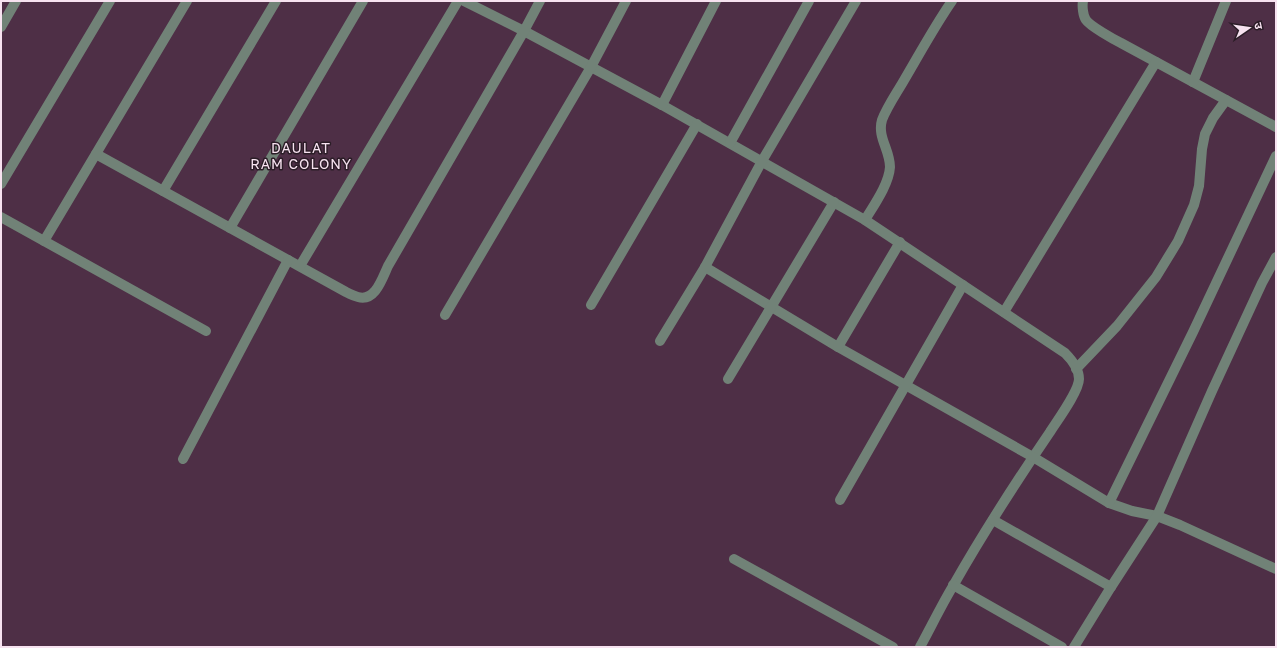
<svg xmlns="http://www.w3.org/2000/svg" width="1277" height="648" font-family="'Golos Text','Noto Sans Devanagari',sans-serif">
  <rect width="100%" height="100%" fill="#4e2f46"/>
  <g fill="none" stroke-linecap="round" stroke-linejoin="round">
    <g stroke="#718277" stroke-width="10">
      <path d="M 464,1 L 524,31 L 662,105 L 865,220 L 1065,353 C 1072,360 1079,369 1079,379 C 1079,391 1057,421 1050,432 C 1016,482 983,533 953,586 C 941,606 931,627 920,647"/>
      <path d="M 1083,1 C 1082,6 1083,16 1086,20 C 1090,26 1113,39 1121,43 L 1276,127"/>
      <path d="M 1,27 L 16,1"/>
      <path d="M 1193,82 L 1226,1"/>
      <path d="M 662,105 L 716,1"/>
      <path d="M 730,143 L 809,1"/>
      <path d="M 96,154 L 346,292 C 350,294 354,296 358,297 C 375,302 382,279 388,266 L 524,31 L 540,1"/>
      <path d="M 1,184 L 110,1"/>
      <path d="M 163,191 L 276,1"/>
      <path d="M 1,217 L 206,331"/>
      <path d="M 865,220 C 874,205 889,184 890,167 C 890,150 877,137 882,120 C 887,107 896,94 903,82 C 919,55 934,27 952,1"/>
      <path d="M 230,228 L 363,1"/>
      <path d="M 44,241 L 187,1"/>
      <path d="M 300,266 L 458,1"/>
      <path d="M 705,267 L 838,347 L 1033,457 L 1109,503 L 1132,511 L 1157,516 L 1180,525 L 1276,569"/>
      <path d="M 591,305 L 697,124"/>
      <path d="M 1004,312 L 1156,62"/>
      <path d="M 445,315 L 591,67 L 626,1"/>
      <path d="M 660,341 L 705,267 L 762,161 L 856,1"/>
      <path d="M 838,347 L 900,242"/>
      <path d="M 1076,369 L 1117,326 L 1156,277 L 1178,241 L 1194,205 L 1199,186 L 1202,149 L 1205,134 L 1213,118 L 1226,100"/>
      <path d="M 728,379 L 834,202"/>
      <path d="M 183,459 L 288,260"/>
      <path d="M 840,500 L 963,285"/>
      <path d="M 1109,503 L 1193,332 L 1276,156"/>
      <path d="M 993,520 L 1111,587"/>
      <path d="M 734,559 L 893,647"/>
      <path d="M 953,585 L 1062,647"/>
      <path d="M 1074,647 L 1111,587 L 1157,516 L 1212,391 L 1262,283 L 1276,257"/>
    </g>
  </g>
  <g text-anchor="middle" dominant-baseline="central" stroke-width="3" stroke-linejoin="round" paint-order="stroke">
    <g font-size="14" letter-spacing="1" fill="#f7e2f0" stroke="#2b1d27">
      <text x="301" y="147">DAULAT<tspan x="301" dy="16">RAM COLONY</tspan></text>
    </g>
  </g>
  <rect width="1277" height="648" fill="none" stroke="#f7e2f0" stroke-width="4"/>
  <g transform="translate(1249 28) rotate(77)" stroke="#2b1d27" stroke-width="3" paint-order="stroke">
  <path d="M0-3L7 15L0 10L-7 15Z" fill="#f7e2f0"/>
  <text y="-6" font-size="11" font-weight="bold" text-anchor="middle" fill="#f7e2f0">उ</text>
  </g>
</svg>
